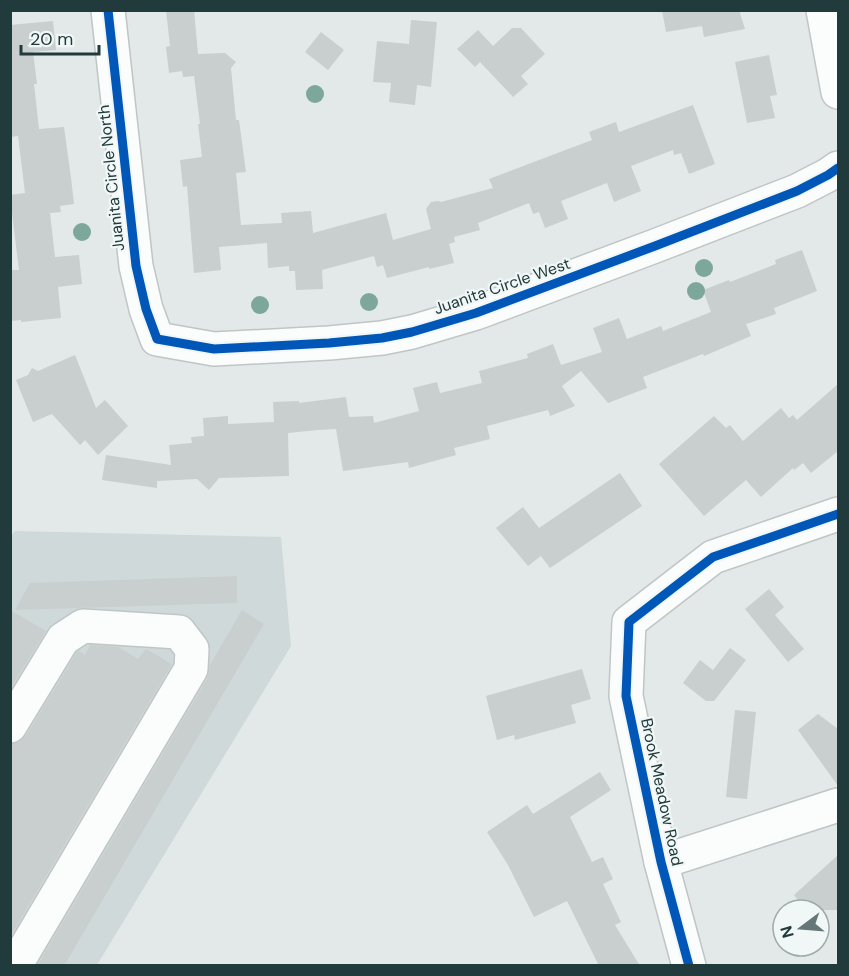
<svg xmlns="http://www.w3.org/2000/svg" width="849" height="976" font-family="'DM Sans',sans-serif">
  <rect width="100%" height="100%" fill="#e3e8e8"/>
  <path fill="#d0d9d9" d="M 15,531 L 281,537 L 291,646 L 97,965 L 11,966 L 11,536 Z"/>
  <g fill="#c9cfce">
    <path d="M 166,10 L 194,10 L 198,54 L 225,53 L 236,62 L 231,68 L 236,120 L 239,120 L 246,172 L 236,173 L 241,225 L 282,223 L 281,213 L 311,211 L 313,233 L 386,213 L 393,240 L 431,229 L 426,209 L 431,202 L 438,201 L 441,202 L 493,188 L 489,179 L 592,140 L 589,132 L 616,122 L 619,132 L 693,105 L 715,164 L 689,174 L 681,153 L 674,155 L 673,150 L 631,166 L 641,191 L 614,202 L 607,183 L 561,201 L 568,219 L 545,228 L 539,212 L 533,214 L 529,203 L 478,223 L 480,230 L 454,237 L 455,242 L 449,244 L 454,263 L 429,269 L 429,267 L 387,278 L 383,265 L 377,267 L 374,256 L 322,270 L 323,289 L 296,290 L 295,271 L 289,271 L 289,266 L 268,268 L 267,243 L 219,247 L 221,270 L 194,273 L 187,186 L 183,187 L 180,160 L 202,157 L 198,124 L 200,124 L 194,76 L 183,77 L 182,71 L 169,73 L 166,47 L 170,46 Z"/>
    <path d="M 662,10 L 739,10 L 745,29 L 704,37 L 702,26 L 666,32 Z"/>
    <path d="M 411,20 L 437,22 L 431,87 L 417,85 L 415,105 L 389,102 L 391,83 L 373,82 L 377,41 L 409,44 Z"/>
    <path d="M 53,21 L 56,50 L 33,52 L 37,84 L 34,84 L 39,129 L 64,127 L 71,178 L 74,204 L 60,206 L 61,212 L 50,213 L 55,257 L 79,255 L 82,284 L 58,287 L 61,318 L 21,322 L 21,320 L 10,321 L 10,270 L 19,270 L 12,213 L 10,212 L 10,195 L 25,193 L 18,136 L 10,137 L 10,25 Z"/>
    <path d="M 512,28 L 521,28 L 545,54 L 521,76 L 528,84 L 513,97 L 480,62 L 475,67 L 457,49 L 478,30 L 493,46 Z"/>
    <path d="M 321,32 L 344,50 L 328,70 L 305,52 Z"/>
    <path d="M 769,55 L 777,95 L 770,96 L 775,118 L 747,123 L 735,62 Z"/>
    <path d="M 802,250 L 817,291 L 774,308 L 776,314 L 746,324 L 751,336 L 704,356 L 703,354 L 643,377 L 647,388 L 608,403 L 581,371 L 562,386 L 575,406 L 550,416 L 548,410 L 487,426 L 490,439 L 454,448 L 456,455 L 409,468 L 408,462 L 343,471 L 336,429 L 318,430 L 288,433 L 289,476 L 219,478 L 209,490 L 197,479 L 157,481 L 157,488 L 102,480 L 106,455 L 171,465 L 169,445 L 192,443 L 191,437 L 204,436 L 203,418 L 228,416 L 228,424 L 274,422 L 273,402 L 299,401 L 299,403 L 346,397 L 349,417 L 373,416 L 374,423 L 419,411 L 413,388 L 437,382 L 440,393 L 482,383 L 479,371 L 528,358 L 527,354 L 553,344 L 561,365 L 602,352 L 593,328 L 619,318 L 627,339 L 661,326 L 663,331 L 711,312 L 703,290 L 729,280 L 730,282 L 776,264 L 775,260 Z"/>
    <path d="M 75,355 L 96,408 L 105,400 L 128,426 L 98,455 L 85,440 L 80,445 L 52,414 L 33,422 L 16,380 L 28,375 L 32,368 L 38,371 Z"/>
    <path d="M 838,384 L 838,451 L 811,473 L 803,463 L 794,470 L 793,468 L 761,497 L 746,480 L 704,516 L 659,464 L 714,416 L 726,428 L 730,425 L 743,441 L 781,408 L 789,418 L 793,415 L 797,420 Z"/>
    <path d="M 620,473 L 642,506 L 550,568 L 541,556 L 528,566 L 496,528 L 523,507 L 539,528 Z"/>
    <path d="M 237,576 L 237,603 L 15,610 L 30,583 Z"/>
    <path d="M 769,589 L 784,607 L 775,615 L 804,649 L 788,662 L 745,609 Z"/>
    <path d="M 10,610 L 46,631 L 10,689 Z"/>
    <path d="M 242,610 L 264,624 L 64,966 L 37,966 L 207,679 L 210,665 Z"/>
    <path d="M 90,645 L 118,647 L 138,659 L 146,649 L 172,664 L 10,937 L 10,745 L 19,742 L 26,736 L 77,652 L 79,651 L 85,655 Z"/>
    <path d="M 730,648 L 746,660 L 714,701 L 706,701 L 683,683 L 700,660 L 713,670 Z"/>
    <path d="M 582,669 L 591,699 L 571,705 L 576,723 L 515,740 L 514,735 L 497,740 L 486,696 Z"/>
    <path d="M 735,710 L 756,712 L 747,799 L 726,797 Z"/>
    <path d="M 818,714 L 838,729 L 838,786 L 798,730 Z"/>
    <path d="M 600,772 L 611,790 L 570,817 L 592,862 L 603,857 L 613,879 L 603,884 L 621,922 L 615,925 L 640,966 L 599,966 L 567,901 L 534,917 L 508,865 L 487,832 L 527,805 L 533,814 Z"/>
    <path d="M 838,855 L 838,910 L 806,910 L 794,895 Z"/>
  </g>
  <g fill="none" stroke-linecap="round" stroke-linejoin="round">
    <defs>
      <g id="minor">
        <path d="M 108,10 L 136,266 L 146,309 L 157,339 L 214,349 L 329,343 L 382,338 L 412,332 L 476,313 L 655,246 L 797,191 L 828,175 L 838,168"/>
        <path d="M 823,10 L 838,92"/>
        <path d="M 10,726 L 63,639 L 83,626 L 179,632 L 192,649 L 191,669 L 15,966"/>
        <path d="M 661,862 L 838,805"/>
        <path d="M 689,966 L 661,862 L 626,696 L 629,622 L 713,557 L 838,514"/>
      </g>
    </defs>
    <use href="#minor" stroke="#c0c5c5" stroke-width="36"/>
    <use href="#minor" stroke="#fbfcfc" stroke-width="33"/>
    <defs>
      <g id="cycleway">
        <path d="M 108,10 L 136,266 L 146,309 L 157,339 L 214,349 L 329,343 L 382,338 L 412,332 L 476,313 L 655,246 L 797,191 L 828,175 L 838,168"/>
        <path d="M 689,966 L 661,862 L 626,696 L 629,622 L 713,557 L 838,514"/>
      </g>
    </defs>
    <use href="#cycleway" stroke="#f0f7f6" stroke-width="13"/>
    <use href="#cycleway" stroke="#0057b8" stroke-width="9"/>
  </g>
  <g fill="#7ea79b">
    <circle cx="315" cy="94" r="9"/>
    <circle cx="82" cy="232" r="9"/>
    <circle cx="704" cy="268" r="9"/>
    <circle cx="696" cy="291" r="9"/>
    <circle cx="369" cy="302" r="9"/>
    <circle cx="260" cy="305" r="9"/>
  </g>
  <g text-anchor="middle" dominant-baseline="central" stroke-width="4.5" stroke-linejoin="round" paint-order="stroke">
    <g font-size="16" fill="#213a3b" stroke="#f0f7f6">
      <text transform="translate(111 178) rotate(-96)">Juanita Circle North</text>
      <text transform="translate(502 286) rotate(-19)">Juanita Circle West</text>
      <text transform="translate(662 792) rotate(78)">Brook Meadow Road</text>
    </g>
  </g>
  <rect width="849" height="976" fill="none" stroke="#213a3b" stroke-width="24"/>
  <g transform="translate(801 928) rotate(254)"><circle r="28" fill="#f0f7f6" stroke="#9dabab" stroke-width="1.5"/>
  <path d="M0-4.5L10 22L0 15L-10 22Z" fill="#657778"/>
  <text y="-9" font-size="16" font-weight="bold" text-anchor="middle" fill="#213a3b">N</text>
  </g>
  <path d="M21 45v9h78v-9" fill="none" stroke="#213a3b" stroke-width="3"/>
  <text x="30" y="45" font-size="18" fill="#213a3b" stroke="#f0f7f6" stroke-width="4.5" paint-order="stroke">20 m</text>
</svg>
